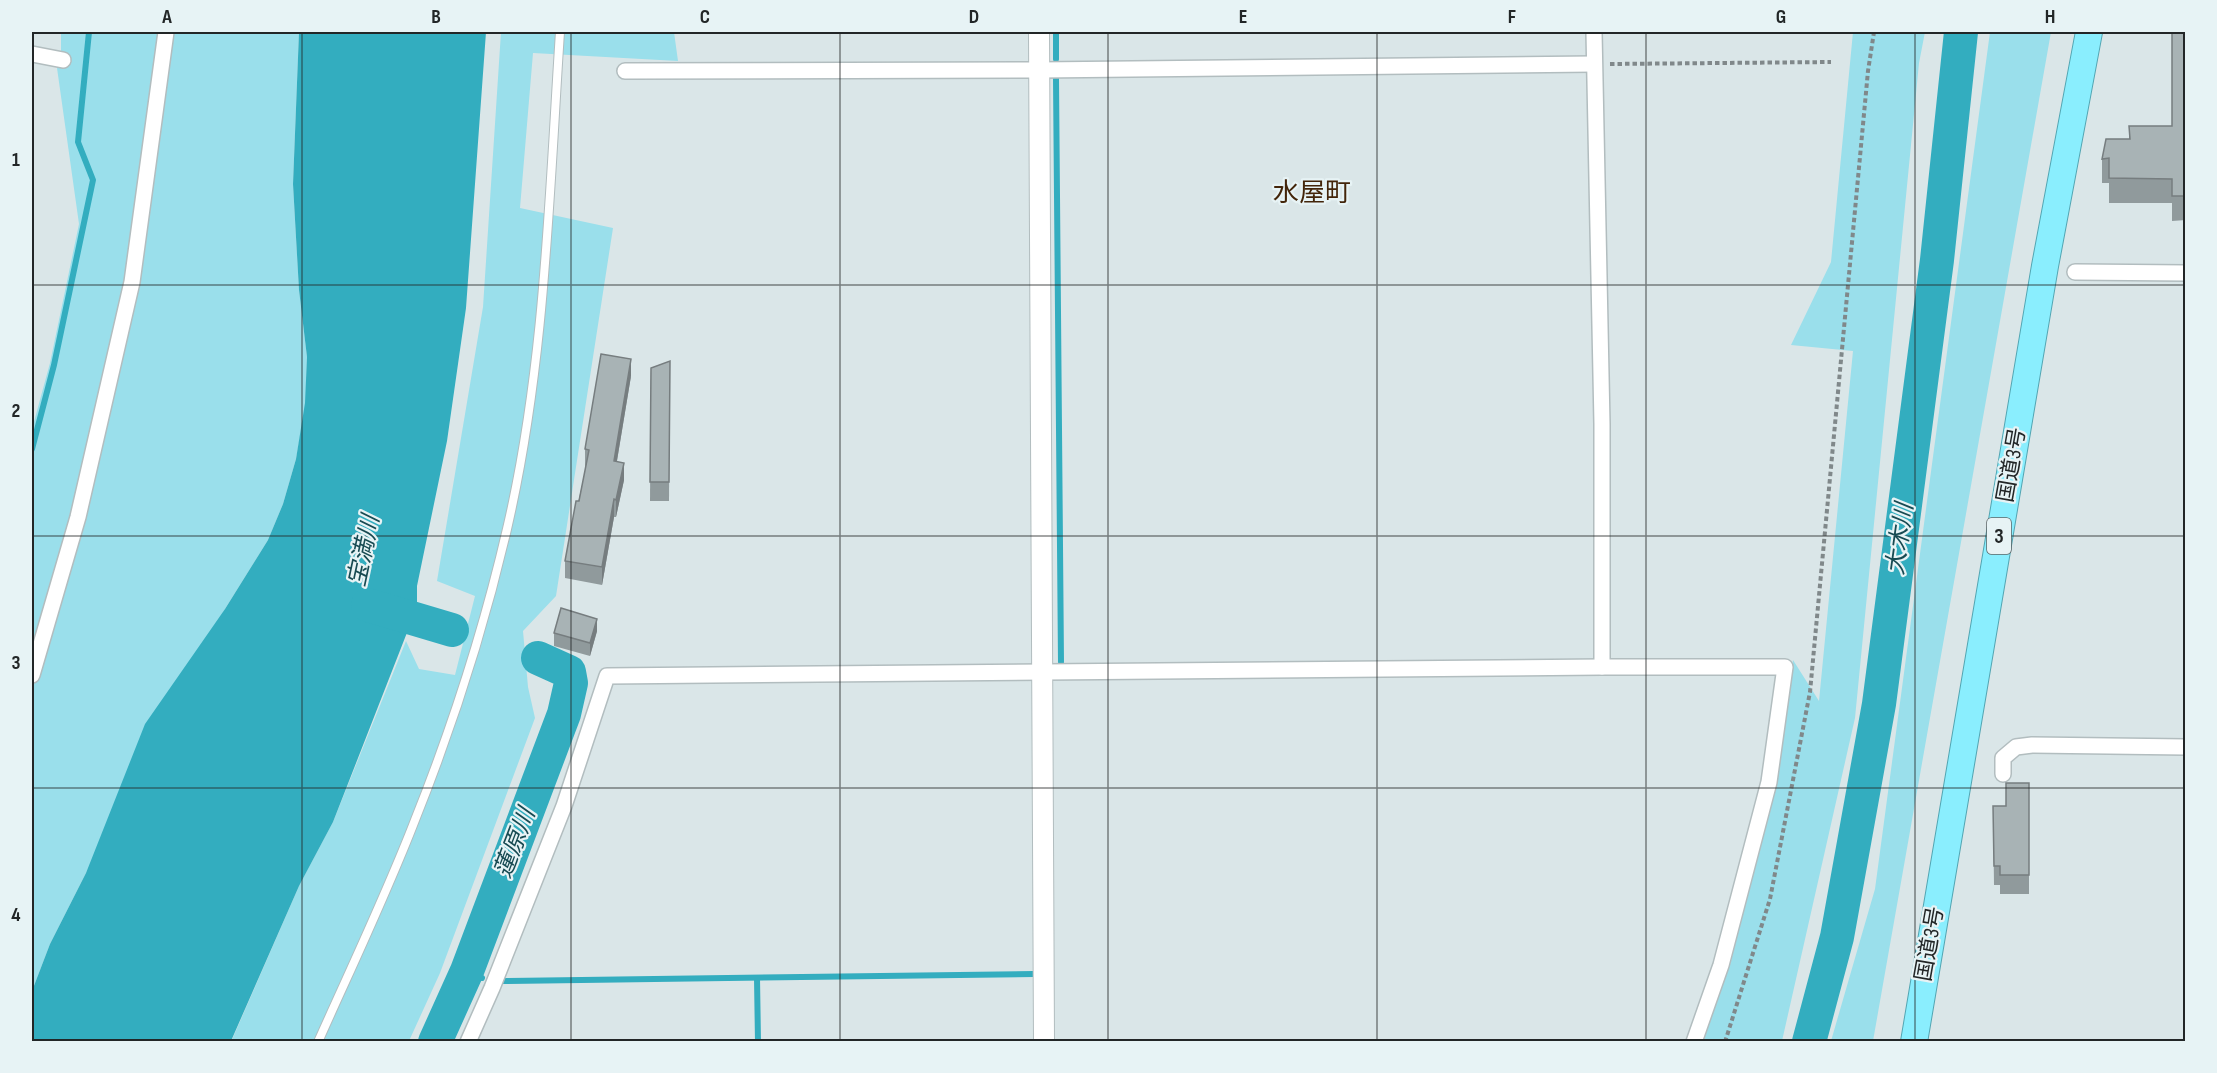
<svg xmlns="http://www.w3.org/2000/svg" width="2217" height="1073" font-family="'Sofia Sans Condensed','Noto Sans JP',sans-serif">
  <rect width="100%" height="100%" fill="#dae6e8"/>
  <g fill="#9adfeb">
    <path d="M 61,32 L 299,32 L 293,184 L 299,290 L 307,357 L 306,403 L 296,459 L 283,504 L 268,540 L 225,609 L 86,873 L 50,944 L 32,991 L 32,429 L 50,363 L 79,224 L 57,68 L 61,51 Z"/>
    <path d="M 501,32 L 674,32 L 678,61 L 533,53 L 520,208 L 613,228 L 556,596 L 523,631 L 528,687 L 535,718 L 440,973 L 409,1041 L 231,1042 L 299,886 L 333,822 L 406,641 L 419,669 L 455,675 L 475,596 L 437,581 L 483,307 Z"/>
    <path d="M 1853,32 L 1925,32 L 1919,63 L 1855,718 L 1782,1041 L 1702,1042 L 1731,961 L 1773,790 L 1793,660 L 1819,701 L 1853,351 L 1791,345 L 1831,262 Z"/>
    <path d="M 1990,32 L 2051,32 L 1873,1041 L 1831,1041 L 1875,889 Z"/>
  </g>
  <path fill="#33adbf" d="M 299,32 L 486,32 L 466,308 L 447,441 L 417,586 L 417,607 L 333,822 L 299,886 L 231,1041 L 32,1041 L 32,991 L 50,944 L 86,873 L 145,724 L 225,609 L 268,540 L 283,504 L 296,459 L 305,403 L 307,357 L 299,290 L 293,184 Z"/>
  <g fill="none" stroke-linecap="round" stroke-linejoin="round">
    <g stroke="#33adbf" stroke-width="6">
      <path d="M 1056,32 L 1056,59"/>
      <path d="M 1056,79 L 1061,662"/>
      <path d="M 32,449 L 54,365 L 93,180 L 78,142 L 89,32"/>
      <path d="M 569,672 L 573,661"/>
      <path d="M 467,971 L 482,978"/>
      <path d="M 757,978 L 758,1042"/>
      <path d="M 501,981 L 1034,974"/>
    </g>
    <g stroke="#33adbf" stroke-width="34">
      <path d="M 368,605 L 452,630"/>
      <path d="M 435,1042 L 467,971 L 564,714 L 571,683 L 569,672 L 538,658"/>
      <path d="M 1809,1042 L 1837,937 L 1879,704 L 1937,260 L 1961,32"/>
    </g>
    <defs>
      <path id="service" d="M 318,1042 C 351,968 386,895 415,820 C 453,725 484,628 507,529 C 545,366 549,197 560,32"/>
      <g id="minor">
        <path d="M 1594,32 L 1602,424 L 1602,667"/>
        <path d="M 32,54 L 63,60"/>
        <path d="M 625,71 L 1039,70 L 1594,64"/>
        <path d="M 2075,272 L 2186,273"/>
        <path d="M 32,675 L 78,517 L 132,282 L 166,32"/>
        <path d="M 2003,774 L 2003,758 L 2016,747 L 2032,745 L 2186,747"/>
        <path d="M 468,1042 L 492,988 L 564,806 L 607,676 L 1602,667 L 1785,667 L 1769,782 L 1721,965 L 1694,1042"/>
      </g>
      <path id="tertiary" d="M 1039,32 L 1044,1042"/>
      <path id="trunk" d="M 1914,1042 L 2045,266 L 2089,32"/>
    </defs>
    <use href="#service" stroke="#b2bdbf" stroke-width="10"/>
    <use href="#minor" stroke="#b2bdbf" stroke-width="18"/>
    <use href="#tertiary" stroke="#b2bdbf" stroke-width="22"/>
    <use href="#trunk" stroke="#52a5b2" stroke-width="28"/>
    <g stroke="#80888a" stroke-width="4" stroke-dasharray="4.5 3" stroke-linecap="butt">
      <path d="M 1610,64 L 1831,62"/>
      <path d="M 1725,1042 L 1770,899 L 1810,692 L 1868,71 L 1874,32"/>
    </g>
    <use href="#service" stroke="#fff" stroke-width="8"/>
    <use href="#minor" stroke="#fff" stroke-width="15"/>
    <use href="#tertiary" stroke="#fff" stroke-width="20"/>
    <use href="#trunk" stroke="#8aeefe" stroke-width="26"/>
  </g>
  <g fill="#909a9c">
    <path d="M 2186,32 L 2186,220 L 2172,221 L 2172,203 L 2109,203 L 2109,183 L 2102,183 L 2102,159 L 2129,139 L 2129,126 L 2172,126 Z"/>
    <path d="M 670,361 L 669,501 L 650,501 L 651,368 Z"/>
    <path d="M 631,376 L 617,461 L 624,480 L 616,517 L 614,517 L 602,585 L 565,578 L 565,561 L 586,467 L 585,467 L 585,449 Z"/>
    <path d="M 597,631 L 590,656 L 554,646 L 554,633 Z"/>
    <path d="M 2029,783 L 2029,894 L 2000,894 L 2000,885 L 1994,885 L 1993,806 L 2006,806 Z"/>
  </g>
  <g fill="#767d7f">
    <path d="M 631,359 L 631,376 L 614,478 L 614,461 Z"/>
    <path d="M 624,463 L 624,480 L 616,517 L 616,500 Z"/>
    <path d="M 614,499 L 614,517 L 602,585 L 602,567 Z"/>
    <path d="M 597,619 L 597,631 L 590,656 L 590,643 Z"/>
  </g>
  <g fill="#a8b3b5" stroke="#767d7f" stroke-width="1.5">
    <path d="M 2172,32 L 2186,32 L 2186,196 L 2172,196 L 2172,179 L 2109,178 L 2109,158 L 2102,159 L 2106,139 L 2130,139 L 2129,126 L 2172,126 Z"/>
    <path d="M 601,354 L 631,359 L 614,461 L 624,463 L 616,500 L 614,499 L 602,567 L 565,561 L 576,501 L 579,501 L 589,450 L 585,449 Z"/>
    <path d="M 670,361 L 669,482 L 650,482 L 651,368 Z"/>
    <path d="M 561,608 L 597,619 L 590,643 L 554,633 Z"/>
    <path d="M 2006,783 L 2029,783 L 2029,875 L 2000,875 L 2000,866 L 1994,866 L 1993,806 L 2006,806 Z"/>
  </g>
  <path fill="none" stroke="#222627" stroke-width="1.5" stroke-opacity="0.55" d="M 302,32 L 302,1042M 571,32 L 571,1042M 840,32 L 840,1042M 1108,32 L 1108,1042M 1377,32 L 1377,1042M 1646,32 L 1646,1042M 1915,32 L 1915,1042M 32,285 L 2186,285M 32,536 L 2186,536M 32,788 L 2186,788"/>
  <g text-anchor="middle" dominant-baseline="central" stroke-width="4.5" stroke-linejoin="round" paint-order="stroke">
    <rect fill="#e7f3f5" stroke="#5d6465" stroke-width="1.5" x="1987" y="518" width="24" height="36" rx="4.5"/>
    <g font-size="21" font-weight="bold" fill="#222627">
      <text x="1999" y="536">3</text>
    </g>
    <g font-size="22" fill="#222627" stroke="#e7f3f5">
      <text transform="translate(2012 465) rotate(-80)">国道3号</text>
      <text transform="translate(1930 944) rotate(-80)">国道3号</text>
    </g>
    <g font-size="24" font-style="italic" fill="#174a52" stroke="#e7f3f5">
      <text transform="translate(1900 539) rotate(-82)">大木川</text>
      <text transform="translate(364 551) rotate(-78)">宝満川</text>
      <text transform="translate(515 843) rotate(-69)">蓮原川</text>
    </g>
    <g font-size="26" fill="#43250a" stroke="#e7f3f5">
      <text x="1312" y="193">水屋町</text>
    </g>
  </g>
  <rect width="2217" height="1073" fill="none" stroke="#e7f3f5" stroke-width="66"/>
  <rect x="33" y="33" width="2151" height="1007" fill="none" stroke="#222627" stroke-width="2"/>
  <g font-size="20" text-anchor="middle" font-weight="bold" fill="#222627">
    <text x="167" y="23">A</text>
    <text x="436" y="23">B</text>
    <text x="705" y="23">C</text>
    <text x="974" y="23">D</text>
    <text x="1243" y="23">E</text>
    <text x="1512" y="23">F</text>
    <text x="1781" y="23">G</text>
    <text x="2050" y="23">H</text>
    <text x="16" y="166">1</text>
    <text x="16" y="417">2</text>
    <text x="16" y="669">3</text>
    <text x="16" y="921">4</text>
  </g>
</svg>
